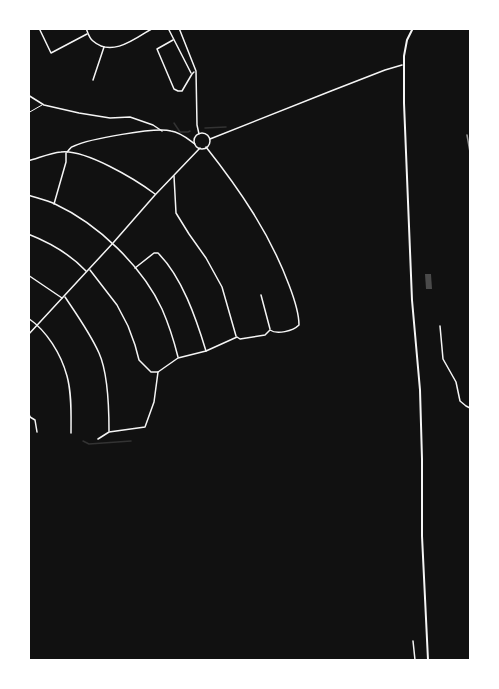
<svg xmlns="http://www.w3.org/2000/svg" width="499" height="689" font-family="'Alegreya Sans',sans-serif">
  <rect width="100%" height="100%" fill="#111"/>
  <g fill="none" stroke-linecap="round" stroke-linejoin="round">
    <g stroke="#333" stroke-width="1.5">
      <path d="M 174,123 L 180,132 L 188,132 L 190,131"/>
      <path d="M 205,128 L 226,127"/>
      <path d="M 83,441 L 89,444 L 131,441"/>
    </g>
  </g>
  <path fill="#4a4a4a" d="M 425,274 L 431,274 L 432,289 L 426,289 Z"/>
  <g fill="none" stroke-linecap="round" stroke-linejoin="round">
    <path stroke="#f5f5f5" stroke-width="1" d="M 28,113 L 42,105"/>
    <g stroke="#f5f5f5" stroke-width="1.5">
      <path d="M 39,28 L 51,53 L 87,34"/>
      <path d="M 86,28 C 88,33 89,38 93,41 C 112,58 136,38 153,28"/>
      <path d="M 168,28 L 191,73"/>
      <path d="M 173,40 L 157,49 L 174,89 L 178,91 L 182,91 L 192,74 L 194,72"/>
      <path d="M 93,80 L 104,47"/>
      <path d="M 28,95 L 44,105 L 79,113 L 110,118 L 130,117 L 153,125 L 162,131"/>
      <path d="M 67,152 C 70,149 70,147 74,146 C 89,139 155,127 171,131 C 180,132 188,139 195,144"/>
      <path d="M 28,161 C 39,158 50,153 61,152 C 85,149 135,179 155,194"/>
      <path d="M 174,176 L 176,213 L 189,234 L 206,258 L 222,287 L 236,336"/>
      <path d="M 28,195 C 37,198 46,200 55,204 C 98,224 142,266 162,309 C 169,325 174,341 178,357"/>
      <path d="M 54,204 L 66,162 L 66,153"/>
      <path d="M 28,234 C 51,243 70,254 86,271"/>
      <path d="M 135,268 L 154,253 L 158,253 C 182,277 196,318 206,351"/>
      <path d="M 90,270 L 117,305 L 128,326 L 135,345 L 139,360 L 151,372 L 158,372"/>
      <path d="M 28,275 L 62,298"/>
      <path d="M 261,295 L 270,329"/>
      <path d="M 65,297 C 77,315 90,333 99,353 C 108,373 109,409 109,431"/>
      <path d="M 28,318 C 47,331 61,354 67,376 C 72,394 71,415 71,433"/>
      <path d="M 440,326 L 443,359 L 456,382 L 460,401 L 466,406 L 470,408"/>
      <path d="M 28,335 L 113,243 L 155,195 L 200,148"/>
      <path d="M 28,411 L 30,417 L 28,418"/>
      <path d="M 30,417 L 35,420 L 37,432"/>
      <path d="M 98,439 L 109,432 L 145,427 L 154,402 L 158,372 L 178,358 L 206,351 L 237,337 L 240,339 L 265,335 L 270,330 C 277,335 293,331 299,325 C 299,312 294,298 289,285 C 270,234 240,190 206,147"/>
      <path d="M 413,641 L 415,660"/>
    </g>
    <g stroke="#f5f5f5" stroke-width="1.5">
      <path d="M 179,28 L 196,71 L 197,125 L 199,134"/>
      <circle cx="202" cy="141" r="8"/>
      <path d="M 210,139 L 331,91 L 385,70 L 402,65"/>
    </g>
    <path stroke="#f5f5f5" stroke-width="2" d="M 413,28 L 407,40 L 404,56 L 404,103 L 412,300 L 420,390 L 422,459 L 422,536 L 428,660"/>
    <path stroke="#9a9a9a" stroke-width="1.5" d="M 467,135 L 470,152"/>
  </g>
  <rect width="499" height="689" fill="none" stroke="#ffffff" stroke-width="60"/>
</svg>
